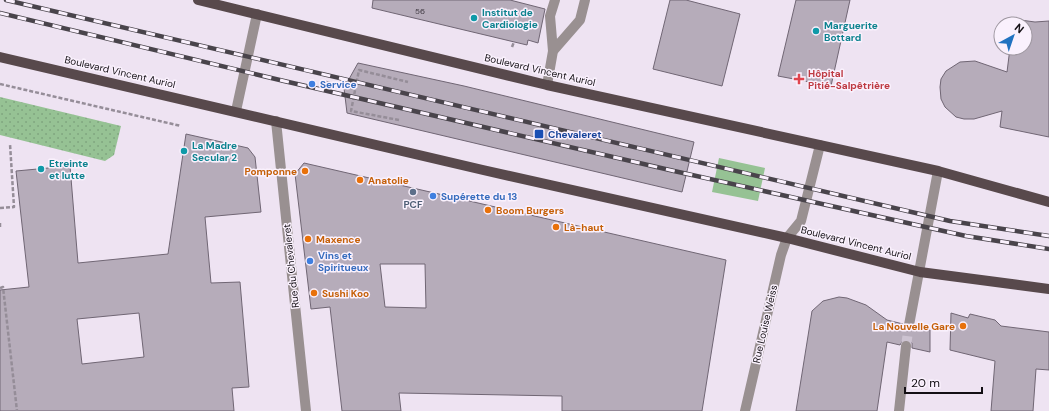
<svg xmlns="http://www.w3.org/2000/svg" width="1049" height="411" font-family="'DM Sans',sans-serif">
  <defs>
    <pattern id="green-dots" width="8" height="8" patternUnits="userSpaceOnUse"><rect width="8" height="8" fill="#96c294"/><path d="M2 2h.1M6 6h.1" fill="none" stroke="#80a67f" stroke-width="1.8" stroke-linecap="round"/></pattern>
  </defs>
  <rect width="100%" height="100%" fill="#eee3f2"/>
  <path fill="url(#green-dots)" d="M 0,97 L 121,126 L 114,155 L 105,161 L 0,135 Z"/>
  <path fill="#96c294" d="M 719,158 L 765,168 L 758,201 L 712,192 Z"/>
  <g fill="#b6acba" stroke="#706674" fill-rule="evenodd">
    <path d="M 373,0 L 510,0 L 545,9 L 538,43 L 528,40 L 527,45 L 372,8 Z"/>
    <path d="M 670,0 L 686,0 L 740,14 L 722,86 L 653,69 Z"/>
    <path d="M 796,0 L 850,0 L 831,86 L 778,76 Z"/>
    <path d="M 1013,19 L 1035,22 L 1049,21 L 1049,137 L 1000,127 L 1002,111 L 974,119 L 964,119 L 956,117 L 945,107 L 941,99 L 940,87 L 941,79 L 946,71 L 960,62 L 975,61 L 1007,72 L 1010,48 L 1025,48 L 1025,24 L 1012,24 Z"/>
    <path d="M 358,63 L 464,86 L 694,142 L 682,192 L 347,113 L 344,88 Z"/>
    <path d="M 186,134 L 248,148 L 255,157 L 261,212 L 205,217 L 211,283 L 240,282 L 249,387 L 232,388 L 234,411 L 0,411 L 0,290 L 29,287 L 16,171 L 70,166 L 78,263 L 168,254 ZM 139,313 L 144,357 L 82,364 L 77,319 Z"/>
    <path d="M 304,163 L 726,260 L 702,411 L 562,411 L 562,396 L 399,393 L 401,411 L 342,411 L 330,307 L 311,309 L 295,174 ZM 380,264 L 425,264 L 426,308 L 385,307 Z"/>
    <path d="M 839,297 L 847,298 L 866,305 L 887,320 L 903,324 L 903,328 L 907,331 L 912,331 L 915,327 L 930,330 L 930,352 L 912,348 L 912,343 L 907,340 L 903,340 L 900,345 L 887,342 L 877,411 L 796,411 L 812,311 L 823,301 Z"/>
    <path d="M 951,313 L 968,318 L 970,314 L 995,320 L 1001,326 L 1049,332 L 1049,370 L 1036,369 L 1033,411 L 991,411 L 995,361 L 950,350 Z"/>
  </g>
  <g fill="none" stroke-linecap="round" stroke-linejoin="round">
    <path stroke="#cdc3d1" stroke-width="10" stroke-dasharray="10 5" stroke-linecap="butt" d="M 906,346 L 909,325"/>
    <g stroke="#958d98" stroke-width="2.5" stroke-dasharray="4 2" stroke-linecap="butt">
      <path d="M 512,47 L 514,42"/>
      <path d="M 326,82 L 355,89"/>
      <path d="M 0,84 L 181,126"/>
      <path d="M 399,120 L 351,111 L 359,70 L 408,82"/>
      <path d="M 0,208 L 14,207 L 10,144"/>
      <path d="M 0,223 L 0,229"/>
      <path d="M 0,288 L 3,287 L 17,411"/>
    </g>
    <g stroke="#999091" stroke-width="10">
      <path d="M 553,51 L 550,16 L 555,0"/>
      <path d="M 547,85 L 553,51 L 580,20 L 585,0"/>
    </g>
    <g stroke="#999091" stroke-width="10">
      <path d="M 236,111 L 257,14"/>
      <path d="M 276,121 L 306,411"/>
      <path d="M 909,325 L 938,171"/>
      <path d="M 745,411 L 781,255 L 787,238 L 801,221 L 820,145"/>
      <path d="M 899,411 L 906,346"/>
    </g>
    <g stroke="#58494c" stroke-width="10">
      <path d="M 198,0 L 547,85 L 938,171 L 1049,202"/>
      <path d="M 0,57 L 483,170 L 787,238 L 920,272 L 1049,289"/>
    </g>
    <defs>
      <g id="rail">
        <path d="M 6,0 L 950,221 L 1049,236"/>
        <path d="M 0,13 L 284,81 L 674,171 L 966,236 L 1049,249"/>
      </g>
    </defs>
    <use href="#rail" stroke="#49444b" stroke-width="4.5"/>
    <use href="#rail" stroke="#faf1fd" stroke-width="3" stroke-dasharray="9" stroke-linecap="butt"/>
  </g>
  <g fill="#0f9aa8" stroke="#faf1fd" stroke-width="1.5">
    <circle cx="474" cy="18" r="4"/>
    <circle cx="816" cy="31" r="4"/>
    <circle cx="184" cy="151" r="4"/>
    <circle cx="41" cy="169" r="4"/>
  </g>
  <path fill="#e0444e" stroke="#faf1fd" stroke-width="1.5" d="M797 73h4v4h4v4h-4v4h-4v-4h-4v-4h4z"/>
  <g fill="#3f7fe0" stroke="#faf1fd" stroke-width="1.5">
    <circle cx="312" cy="84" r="4"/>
    <circle cx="433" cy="196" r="4"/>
    <circle cx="310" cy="261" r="4"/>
  </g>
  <rect fill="#1a4fb4" stroke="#faf1fd" stroke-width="1.5" x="534" y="129" width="10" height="10" rx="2"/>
  <g fill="#e8710a" stroke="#faf1fd" stroke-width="1.5">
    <circle cx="305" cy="171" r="4"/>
    <circle cx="360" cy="180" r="4"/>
    <circle cx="488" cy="210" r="4"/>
    <circle cx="556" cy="227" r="4"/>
    <circle cx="308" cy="239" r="4"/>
    <circle cx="314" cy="293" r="4"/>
    <circle cx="963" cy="326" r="4"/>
  </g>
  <circle fill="#5c6f8a" stroke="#faf1fd" stroke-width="1.5" cx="413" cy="192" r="4"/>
  <g text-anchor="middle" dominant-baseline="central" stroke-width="3" stroke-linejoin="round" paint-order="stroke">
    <g font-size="8" fill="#3c363e">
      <text x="420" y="11">56</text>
    </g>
    <g font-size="10" font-weight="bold" fill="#0d838f" stroke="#faf1fd" text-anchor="start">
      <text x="482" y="12">Institut de<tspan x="482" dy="12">Cardiologie</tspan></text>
      <text x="824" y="25">Marguerite<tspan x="824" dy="12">Bottard</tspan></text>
      <text x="192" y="145">La Madre<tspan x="192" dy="12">Secular 2</tspan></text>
      <text x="49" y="163">Etreinte<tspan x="49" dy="12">et lutte</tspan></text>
    </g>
    <g font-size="10" fill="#130f14" stroke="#faf1fd">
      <text transform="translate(540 70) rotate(13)">Boulevard Vincent Auriol</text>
      <text transform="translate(120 72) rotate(13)">Boulevard Vincent Auriol</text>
      <text transform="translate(856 243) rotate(14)">Boulevard Vincent Auriol</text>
      <text transform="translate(291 266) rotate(-96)">Rue du Chevaleret</text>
      <text transform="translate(765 324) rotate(-77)">Rue Louise Weiss</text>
    </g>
    <g font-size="10" font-weight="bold" fill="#be3a42" stroke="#faf1fd" text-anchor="start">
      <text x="808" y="73">Hôpital<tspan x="808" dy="12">Pitié-Salpêtrière</tspan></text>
    </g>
    <g font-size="10" font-weight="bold" fill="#366cbe" stroke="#faf1fd" text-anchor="start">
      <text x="320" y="84">Service</text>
      <text x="441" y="196">Supérette du 13</text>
      <text x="318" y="255">Vins et<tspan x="318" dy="12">Spiritueux</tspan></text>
    </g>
    <g font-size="10" font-weight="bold" fill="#164399" stroke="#faf1fd" text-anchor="start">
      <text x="548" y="134">Chevaleret</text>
    </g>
    <g font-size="10" font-weight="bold" fill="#c56008" stroke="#faf1fd" text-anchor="start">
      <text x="297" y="171" text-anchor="end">Pomponne</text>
      <text x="368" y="180">Anatolie</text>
      <text x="496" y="210">Boom Burgers</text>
      <text x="564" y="227">Là-haut</text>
      <text x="316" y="239">Maxence</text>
      <text x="322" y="293">Sushi Koo</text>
      <text x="955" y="326" text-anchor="end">La Nouvelle Gare</text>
    </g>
    <g font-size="10" font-weight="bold" fill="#4e5e75" stroke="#faf1fd">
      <text x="413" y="204">PCF</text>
    </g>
  </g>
  <g transform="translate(1013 36) rotate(40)"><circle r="19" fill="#faf1fd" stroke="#9e97a0"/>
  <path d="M0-3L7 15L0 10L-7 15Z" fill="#2173c1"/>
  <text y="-6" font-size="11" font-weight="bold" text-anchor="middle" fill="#130f14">N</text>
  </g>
  <path d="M905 387v6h77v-6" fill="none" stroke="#130f14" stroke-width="2"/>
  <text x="911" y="387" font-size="12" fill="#130f14" stroke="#faf1fd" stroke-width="3" paint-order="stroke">20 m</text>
</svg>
